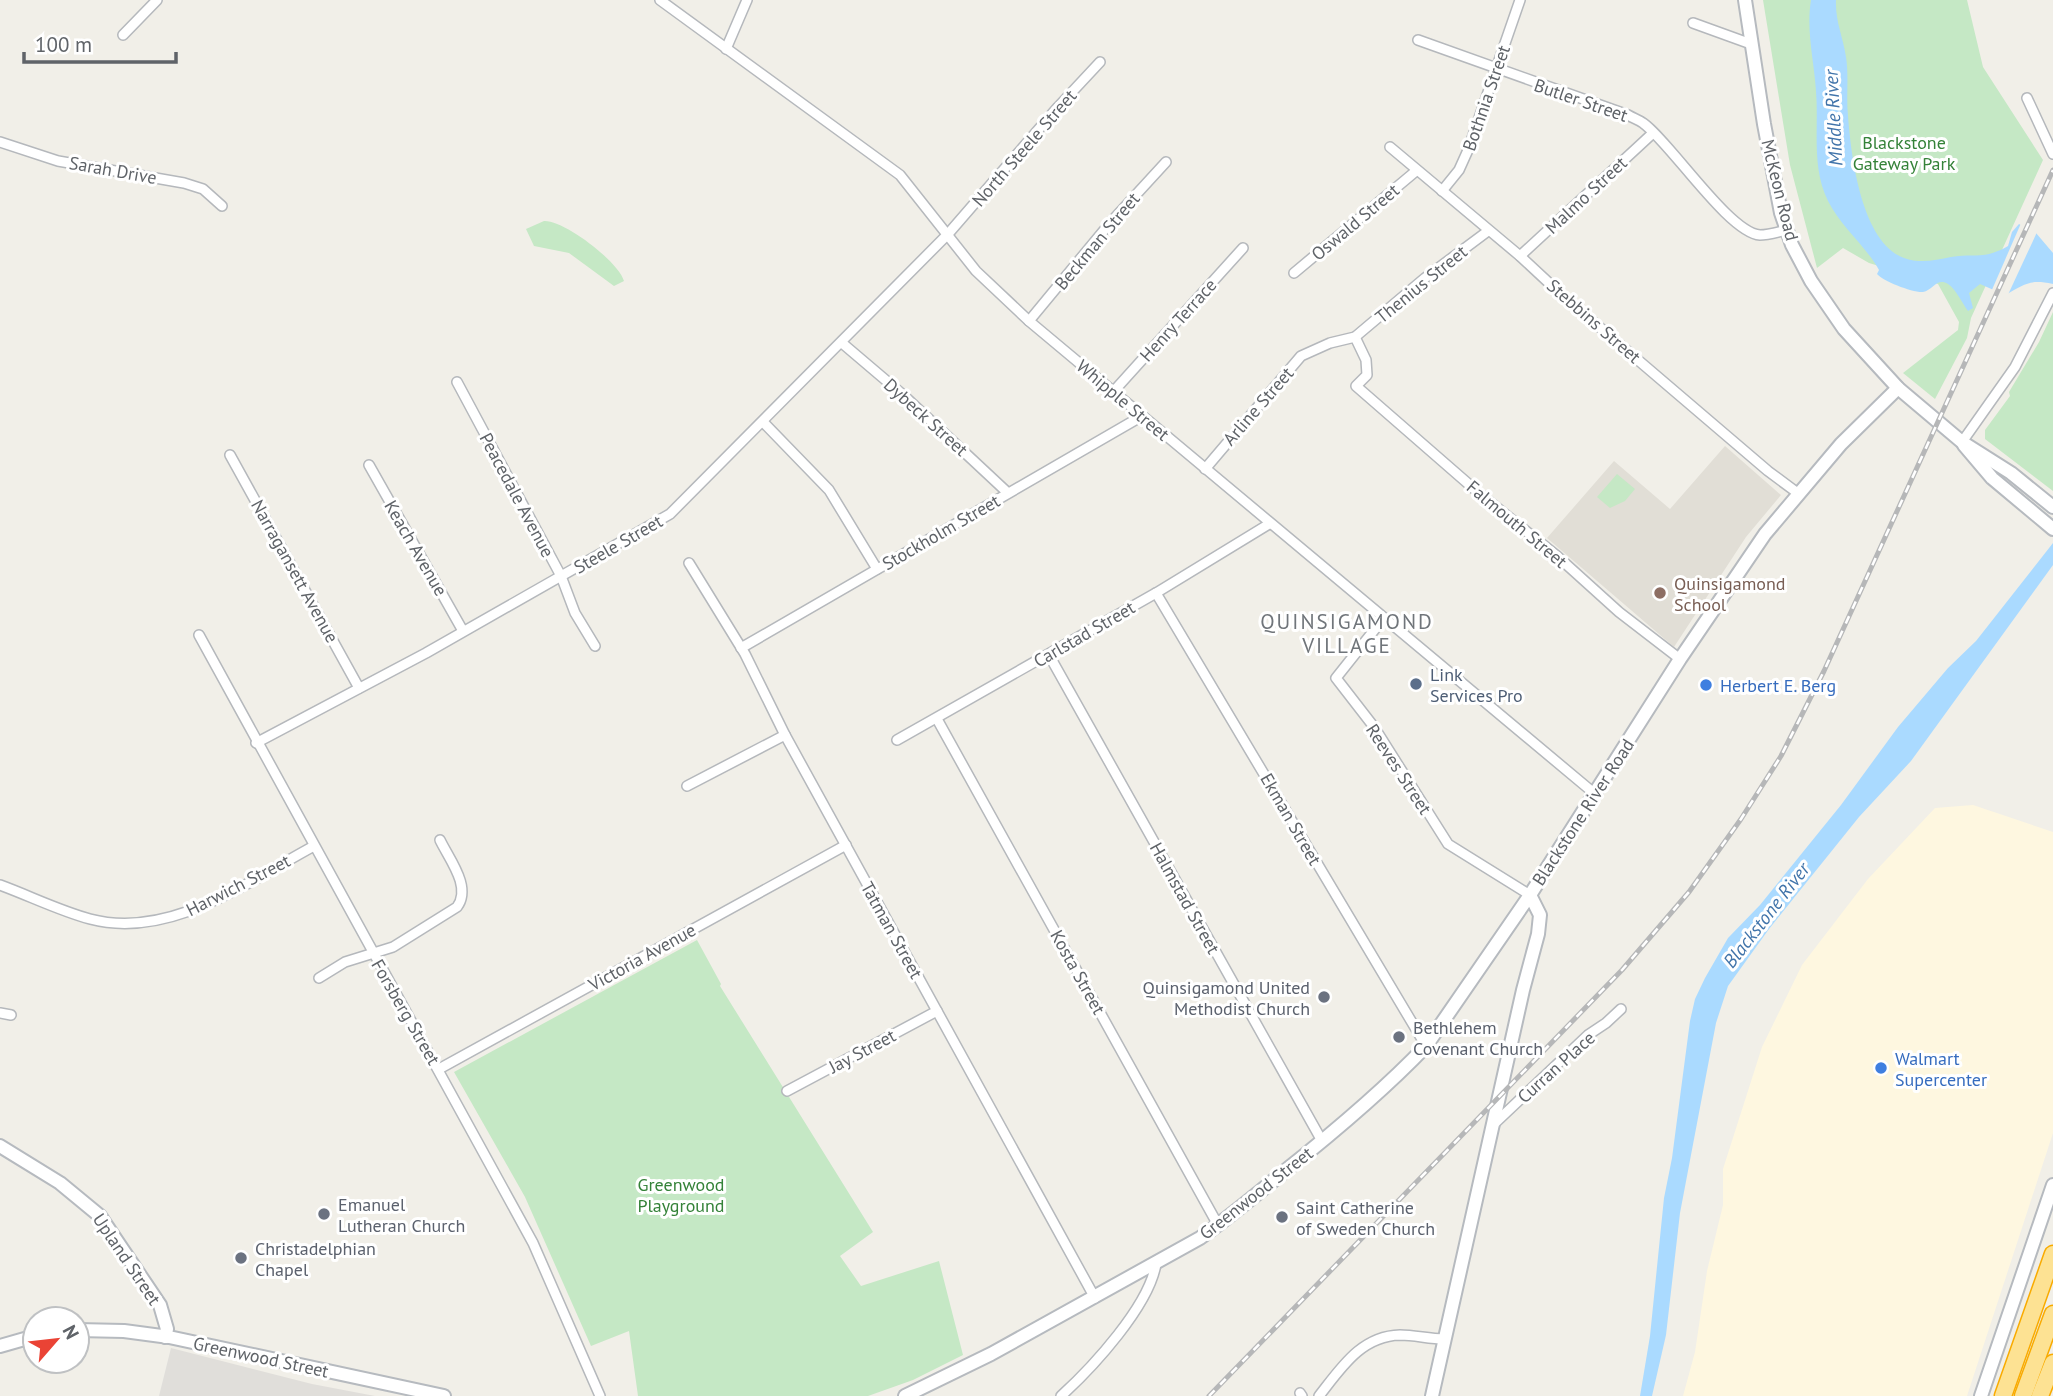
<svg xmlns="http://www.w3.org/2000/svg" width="2053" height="1396" font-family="'PT Sans',sans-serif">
  <rect width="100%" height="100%" fill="#f1efe8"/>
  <path fill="#fef7e0" d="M 1973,805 L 2053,832 L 2053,1133 L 1967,1396 L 1683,1396 L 1695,1352 L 1707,1271 L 1723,1205 L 1723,1169 L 1762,1047 L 1802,965 L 1868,879 L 1935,808 Z"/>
  <path fill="#e0deda" d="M 171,1348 L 312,1384 L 375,1396 L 159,1396 Z"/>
  <path fill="#e1ded6" d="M 1725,446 L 1781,495 L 1746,537 L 1674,647 L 1547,538 L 1614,461 L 1670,509 Z"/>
  <g fill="#c5e8c5">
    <path d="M 1763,0 L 1967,0 L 1983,67 L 2043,160 L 1971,318 L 1967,338 L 1935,399 L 1903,373 L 1958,330 L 1959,322 L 1938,284 L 1869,263 L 1843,248 L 1817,268 L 1790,165 Z"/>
    <path d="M 544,221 C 564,220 618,261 624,281 L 614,286 L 569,253 L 534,246 L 526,229 Z"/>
    <path d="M 2053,312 L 2053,491 L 1985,439 L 1985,430 L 2010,396 L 2009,392 L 2039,342 Z"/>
    <path d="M 1617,474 L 1635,489 L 1625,501 L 1610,508 L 1597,497 Z"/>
    <path d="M 697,940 L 721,984 L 720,986 L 873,1232 L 840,1256 L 861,1286 L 939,1261 L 963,1355 L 913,1380 L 868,1396 L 638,1396 L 629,1331 L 591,1346 L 525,1197 L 454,1072 Z"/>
  </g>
  <g fill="#aadaff">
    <path d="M 1811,0 L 1836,0 C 1835,21 1843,37 1846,57 C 1849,76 1846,97 1848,116 C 1851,155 1861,242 1904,258 C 1921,264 1935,260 1951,257 C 1975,253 1984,260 2008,246 L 2012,232 L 2019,224 L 2036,233 L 2053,253 L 2053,284 C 2029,279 2026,284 2005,295 L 1980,284 L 1969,293 L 1973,308 L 1968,311 C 1962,303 1956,289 1948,284 C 1937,277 1933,290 1923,292 C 1913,293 1883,281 1877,274 L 1879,270 C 1865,245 1841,227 1828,201 C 1811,167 1819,128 1816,91 C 1814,60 1806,31 1811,0 Z"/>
    <path d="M 2053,543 L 2053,565 L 1911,761 L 1859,817 L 1769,929 L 1728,986 L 1716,1023 L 1680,1213 L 1666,1335 L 1652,1396 L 1640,1396 L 1650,1336 L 1664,1198 L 1672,1158 L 1690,1021 L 1695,999 L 1705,978 L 1728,938 L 1760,905 L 1841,805 L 1898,727 L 1948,668 L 1976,641 Z"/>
  </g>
  <path fill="#f1efe8" d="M 2022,221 L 2038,230 L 2006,299 L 1991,292 Z"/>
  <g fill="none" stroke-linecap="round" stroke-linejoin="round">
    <defs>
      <g id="street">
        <path d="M 660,0 L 900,175 L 976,271 L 1029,321 L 1595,794"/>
        <path d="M 1693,23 L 1751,44"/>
        <path d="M 123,35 L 157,0"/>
        <path d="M 1418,40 L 1628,115 C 1633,118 1639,120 1643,123 C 1670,142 1729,233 1760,235 C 1768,235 1778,232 1787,230"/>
        <path d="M 726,49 L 747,0"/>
        <path d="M 2027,98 L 2053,154"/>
        <path d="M 0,142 L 58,161 L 184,183 L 203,189 L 222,206"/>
        <path d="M 1390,147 L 1520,256 L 1563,296 L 1768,471 L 1799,494"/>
        <path d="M 1442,191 L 1459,170 L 1468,150 L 1520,0"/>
        <path d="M 1520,256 L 1653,133"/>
        <path d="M 1294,273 L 1416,171"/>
        <path d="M 1029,321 L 1110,223 L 1166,162"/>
        <path d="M 1355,337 L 1366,360 L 1367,375 L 1356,386 L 1480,494 L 1557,556 L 1619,612 L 1680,659"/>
        <path d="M 842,343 L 902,394 L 1008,493"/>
        <path d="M 457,382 L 561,576 L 575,613 L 595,646"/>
        <path d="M 1113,392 L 1243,248"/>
        <path d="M 763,422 L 829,490 L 877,569"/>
        <path d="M 1962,442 L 2015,367 L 2053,293"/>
        <path d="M 230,455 L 359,688"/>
        <path d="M 369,465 L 463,631"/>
        <path d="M 1205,469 L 1301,356 L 1330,343 L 1355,337 L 1425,278 L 1488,231"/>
        <path d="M 689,563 L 745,654 L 785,735 L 1095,1298"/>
        <path d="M 1156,593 L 1426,1046"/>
        <path d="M 1383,619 L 1336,678 L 1374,727 L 1448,844 L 1530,895"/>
        <path d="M 199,635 L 533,1243 L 600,1396"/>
        <path d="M 741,648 L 1142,416"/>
        <path d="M 1049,655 L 1322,1141"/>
        <path d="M 937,719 L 1218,1225"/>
        <path d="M 897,740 L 1156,593 L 1269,524"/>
        <path d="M 256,743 L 426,653 L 670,514 L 948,234 L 1058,107 L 1100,62"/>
        <path d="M 687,786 L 785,735"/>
        <path d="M 0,885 C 30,896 60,911 90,919 C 170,940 247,882 314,846"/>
        <path d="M 319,978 L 345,962 L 393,947 L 457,907 C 472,887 449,859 440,840"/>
        <path d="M 0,1013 L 11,1015"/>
        <path d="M 439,1069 L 846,845"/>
        <path d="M 787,1091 L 937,1011"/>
        <path d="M 1493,1125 L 1588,1035 L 1606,1023 L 1621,1009"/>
        <path d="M 1300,1393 L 1302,1396"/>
        <path d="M 1061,1396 C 1093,1367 1149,1306 1156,1264"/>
        <path d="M 1319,1396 C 1341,1368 1361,1336 1400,1335 C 1415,1335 1429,1339 1444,1339"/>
      </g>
      <g id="secondary">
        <path d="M 1745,0 L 1764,124 L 1781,213 L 1792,245 L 1811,281 L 1844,329 L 1898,388 L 1962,442 L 2011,473 L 2053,507"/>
        <path d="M 1964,445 L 1992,478 L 2053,529"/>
        <path d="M 0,1146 L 60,1183 L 100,1216 L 160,1305 L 167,1329 L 165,1337"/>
        <path d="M 77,1330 L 124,1331 L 169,1337 L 444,1396"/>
        <path d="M 0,1346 L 35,1336"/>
        <path d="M 905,1396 L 991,1354 L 1200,1238 C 1230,1217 1257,1194 1285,1171 C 1334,1132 1383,1091 1426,1046 L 1530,895 L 1680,659 L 1765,534 L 1841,444 L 1898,388"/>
        <path d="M 1432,1396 L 1523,990 L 1538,934 L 1540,915 L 1530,895"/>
        <path d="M 1981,1396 L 2053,1185"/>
      </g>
      <g id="highway">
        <path d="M 2003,1396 L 2053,1254"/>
        <path d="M 2023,1396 L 2053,1314"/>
        <path d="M 2040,1396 L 2053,1363"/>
      </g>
    </defs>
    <use href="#street" stroke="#b5b8bc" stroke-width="12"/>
    <use href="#secondary" stroke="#b6babf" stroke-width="16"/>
    <use href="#highway" stroke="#f9ab00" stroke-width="19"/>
    <use href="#street" stroke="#fff" stroke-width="9"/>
    <use href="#secondary" stroke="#fff" stroke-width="12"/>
    <use href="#highway" stroke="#fde293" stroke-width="16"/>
    <defs>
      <path id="rail" d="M 1209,1396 L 1622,970 L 1689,892 L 1741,819 L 1781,756 L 1824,671 L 2053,170"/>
    </defs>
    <use href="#rail" stroke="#b6b7b8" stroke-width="5"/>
    <use href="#rail" stroke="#fff" stroke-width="2.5" stroke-dasharray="8" stroke-linecap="butt"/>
  </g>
  <circle fill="#8d6e63" stroke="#fff" stroke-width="2.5" cx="1660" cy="593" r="7"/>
  <circle fill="#5c6f8a" stroke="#fff" stroke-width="2.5" cx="1416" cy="684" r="7"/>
  <g fill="#3f7fe0" stroke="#fff" stroke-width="2.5">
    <circle cx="1706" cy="685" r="7"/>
    <circle cx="1881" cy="1068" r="7"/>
  </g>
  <g fill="#6b7280" stroke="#fff" stroke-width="2.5">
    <circle cx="1324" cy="997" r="7"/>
    <circle cx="1399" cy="1037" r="7"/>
    <circle cx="324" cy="1214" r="7"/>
    <circle cx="1282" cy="1217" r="7"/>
    <circle cx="241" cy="1258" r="7"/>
  </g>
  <g text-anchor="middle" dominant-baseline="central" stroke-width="6" stroke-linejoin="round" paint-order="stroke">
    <g font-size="18" fill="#5f6368" stroke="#fff">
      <text transform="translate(1486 98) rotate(-71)">Bothnia Street</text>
      <text transform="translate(1581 100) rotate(19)">Butler Street</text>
      <text transform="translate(1024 148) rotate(-49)">North Steele Street</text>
      <text transform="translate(113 170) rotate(10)">Sarah Drive</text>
      <text transform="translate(1780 190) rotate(76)">McKeon Road</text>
      <text transform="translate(1586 195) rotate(-43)">Malmo Street</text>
      <text transform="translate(1355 222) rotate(-40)">Oswald Street</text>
      <text transform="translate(1097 241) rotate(-50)">Beckman Street</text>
      <text transform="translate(1421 284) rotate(-39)">Thenius Street</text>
      <text transform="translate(1178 320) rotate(-48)">Henry Terrace</text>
      <text transform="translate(1594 321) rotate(41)">Stebbins Street</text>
      <text transform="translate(1123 400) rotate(40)">Whipple Street</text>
      <text transform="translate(1258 406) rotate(-49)">Arline Street</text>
      <text transform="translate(926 417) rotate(42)">Dybeck Street</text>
      <text transform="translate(517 495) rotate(62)">Peacedale Avenue</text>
      <text transform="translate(1517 524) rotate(40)">Falmouth Street</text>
      <text transform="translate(941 532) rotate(-30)">Stockholm Street</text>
      <text transform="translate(618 544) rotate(-30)">Steele Street</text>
      <text transform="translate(416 548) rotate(60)">Keach Avenue</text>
      <text transform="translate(295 571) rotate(61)">Narragansett Avenue</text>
      <text transform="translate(1084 634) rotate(-30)">Carlstad Street</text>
      <text transform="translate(1399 769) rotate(57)">Reeves Street</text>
      <text transform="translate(1583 812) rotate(-57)">Blackstone River Road</text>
      <text transform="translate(1291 819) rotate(60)">Ekman Street</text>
      <text transform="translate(238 885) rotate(-27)">Harwich Street</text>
      <text transform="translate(1185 898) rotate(61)">Halmstad Street</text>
      <text transform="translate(892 930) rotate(61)">Tatman Street</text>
      <text transform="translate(642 957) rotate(-29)">Victoria Avenue</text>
      <text transform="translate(1078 972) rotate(61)">Kosta Street</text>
      <text transform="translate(406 1012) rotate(60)">Forsberg Street</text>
      <text transform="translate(862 1051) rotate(-28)">Jay Street</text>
      <text transform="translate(1556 1067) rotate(-42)">Curran Place</text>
      <text transform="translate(1256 1193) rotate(-38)">Greenwood Street</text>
      <text transform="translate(127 1259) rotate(56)">Upland Street</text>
      <text transform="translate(261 1357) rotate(12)">Greenwood Street</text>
    </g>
    <g font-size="18" fill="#348238" stroke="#fff">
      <text x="1904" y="142">Blackstone<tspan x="1904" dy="21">Gateway Park</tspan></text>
      <text x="681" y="1184">Greenwood<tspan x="681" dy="21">Playground</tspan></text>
    </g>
    <g font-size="18" fill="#785e54" stroke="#fff" text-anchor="start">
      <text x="1674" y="583">Quinsigamond<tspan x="1674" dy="21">School</tspan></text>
    </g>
    <g font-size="18" fill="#4e5e75" stroke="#fff" text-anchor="start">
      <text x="1430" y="674">Link<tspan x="1430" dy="21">Services Pro</tspan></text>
    </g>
    <g font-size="18" fill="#366cbe" stroke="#fff" text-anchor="start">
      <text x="1720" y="685">Herbert E. Berg</text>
      <text x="1895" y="1058">Walmart<tspan x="1895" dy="21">Supercenter</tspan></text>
    </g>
    <g font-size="18" fill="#5b616d" stroke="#fff" text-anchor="start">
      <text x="1310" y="987" text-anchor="end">Quinsigamond United<tspan x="1310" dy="21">Methodist Church</tspan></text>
      <text x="1413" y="1027">Bethlehem<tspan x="1413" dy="21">Covenant Church</tspan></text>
      <text x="338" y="1204">Emanuel<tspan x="338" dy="21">Lutheran Church</tspan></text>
      <text x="1296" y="1207">Saint Catherine<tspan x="1296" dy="21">of Sweden Church</tspan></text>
      <text x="255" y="1248">Christadelphian<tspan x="255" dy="21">Chapel</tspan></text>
    </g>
    <g font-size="19" font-style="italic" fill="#4174aa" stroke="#fff">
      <text transform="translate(1833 118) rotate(-93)">Middle River</text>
      <text transform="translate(1766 915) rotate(-52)">Blackstone River</text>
    </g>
    <g font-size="21" letter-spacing="2" fill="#70757a" stroke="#fff">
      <text x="1347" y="621">QUINSIGAMOND<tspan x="1347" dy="24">VILLAGE</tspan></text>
    </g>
  </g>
  <g transform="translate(56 1340) rotate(62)"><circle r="33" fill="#ffffff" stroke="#bfc1c3" stroke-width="2"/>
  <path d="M0-5L12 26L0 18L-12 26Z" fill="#ea4335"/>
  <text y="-10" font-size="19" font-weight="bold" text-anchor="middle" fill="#5f6368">N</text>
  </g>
  <path d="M24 52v10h152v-10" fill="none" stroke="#5f6368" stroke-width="3.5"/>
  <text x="35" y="52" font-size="21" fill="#5f6368" stroke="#ffffff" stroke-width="5" paint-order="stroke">100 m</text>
</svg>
